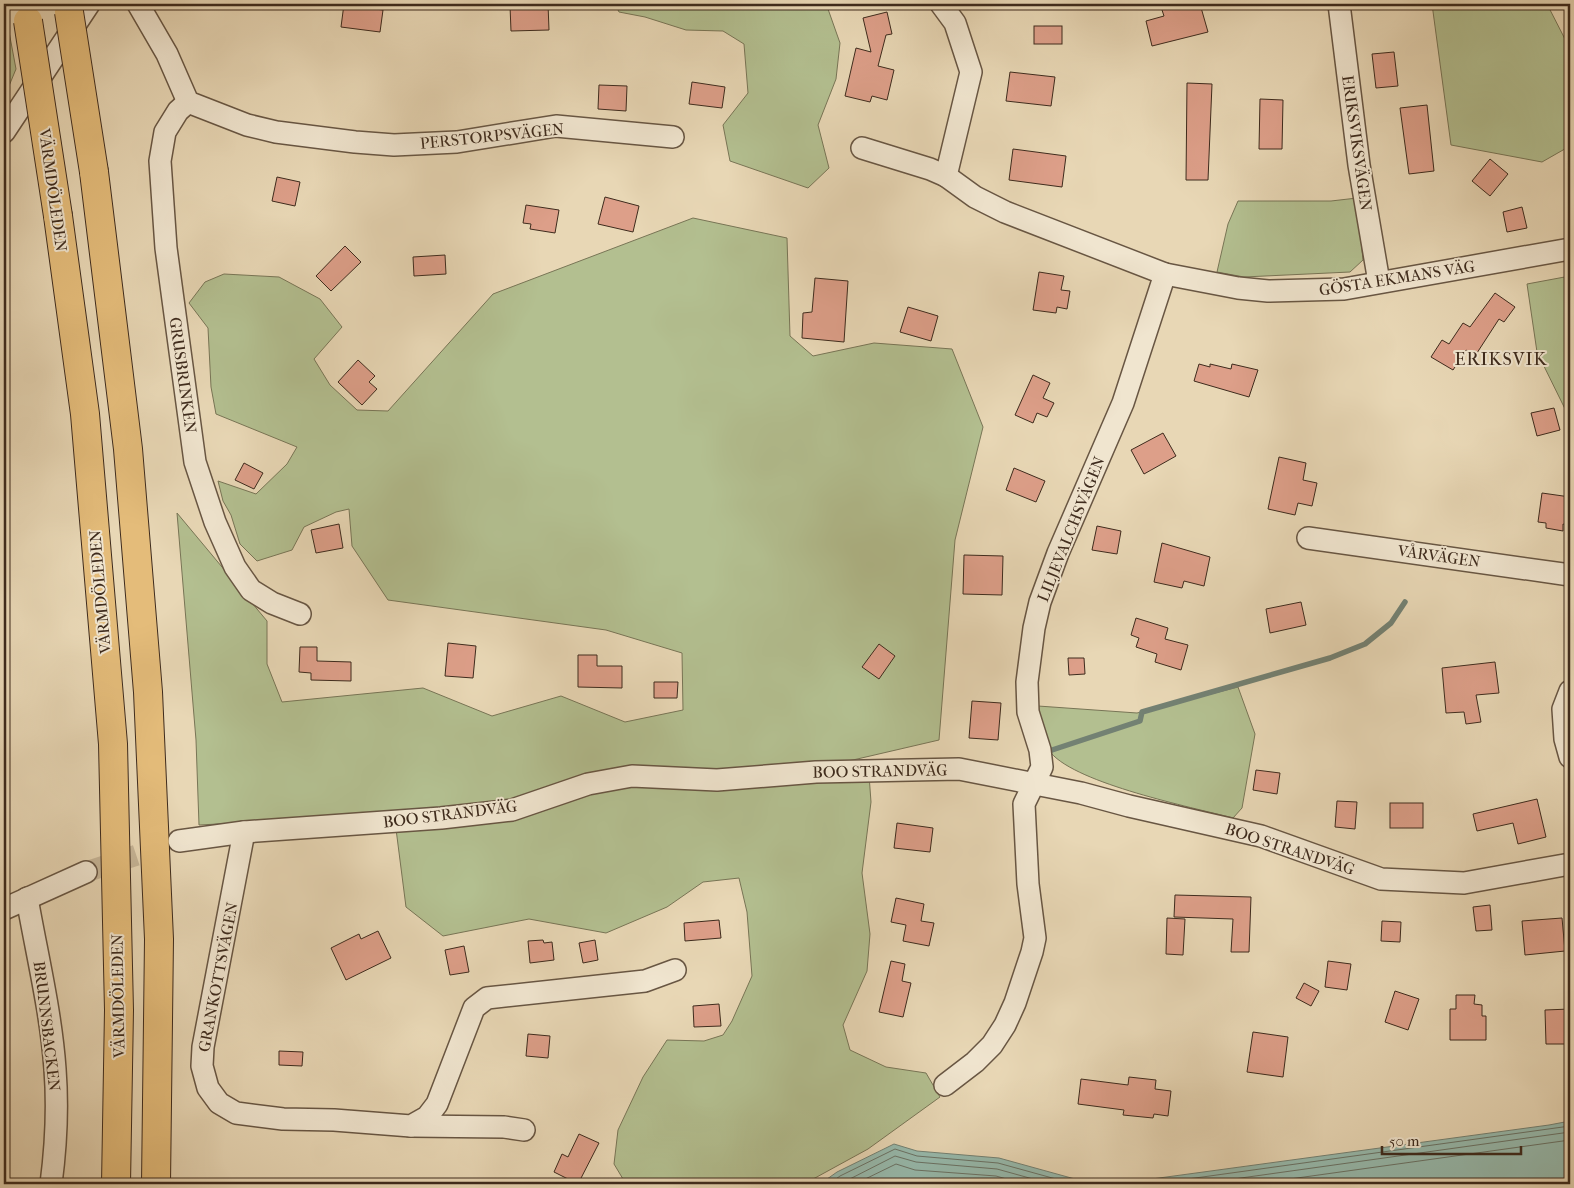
<svg xmlns="http://www.w3.org/2000/svg" width="1574" height="1188" font-family="'IM FELL French Canon',serif">
  <rect width="100%" height="100%" fill="#e8d7b5"/>
  <filter id="stains"><feTurbulence type="fractalNoise" baseFrequency=".004" numOctaves="4"/><feColorMatrix values="0 0 0 0 .2 0 0 0 0 .09 0 0 0 0 .02 0 0 0 .5 -.17"/></filter>
  <radialGradient id="worn" r=".72"><stop offset=".6" stop-color="#630" stop-opacity="0"/><stop offset="1" stop-color="#630" stop-opacity=".3"/></radialGradient>
  <g fill="#b3bf90" stroke="#787556">
    <path d="M 615,4 L 822,4 L 828,9 L 840,43 L 836,79 L 818,125 L 829,168 L 808,188 L 730,161 L 723,125 L 748,93 L 744,44 L 723,31 L 686,30 L 645,17 L 619,12 Z"/>
    <path d="M 1432,4 L 1547,4 L 1567,43 L 1570,45 L 1570,146 L 1542,162 L 1451,145 Z"/>
    <path d="M 4,5 L 16,69 L 4,98 Z"/>
    <path d="M 1357,198 L 1363,260 L 1350,272 L 1244,277 L 1217,272 L 1228,224 L 1238,201 L 1331,201 Z"/>
    <path d="M 693,218 L 787,238 L 790,336 L 813,356 L 874,343 L 952,349 L 983,427 L 955,540 L 939,740 L 840,763 L 717,776 L 631,770 L 507,803 L 439,812 L 199,825 L 196,740 L 177,513 L 267,621 L 267,664 L 282,702 L 423,688 L 492,716 L 561,696 L 625,722 L 683,710 L 682,653 L 606,630 L 388,600 L 352,546 L 349,509 L 336,512 L 304,527 L 292,550 L 257,561 L 240,544 L 231,515 L 223,501 L 218,481 L 256,494 L 287,464 L 297,447 L 216,414 L 211,387 L 208,328 L 189,303 L 205,282 L 224,274 L 279,277 L 320,299 L 342,327 L 314,359 L 330,385 L 357,410 L 388,411 L 493,294 Z"/>
    <path d="M 1570,276 L 1570,419 L 1537,352 L 1527,284 Z"/>
    <path d="M 1238,687 L 1255,734 L 1242,808 L 1233,818 C 1191,807 1078,784 1051,753 C 1044,745 1040,717 1038,706 L 1137,713 Z"/>
    <path d="M 869,775 L 871,802 L 862,873 L 870,934 L 867,971 L 843,1025 L 850,1050 L 886,1067 L 926,1073 L 940,1097 L 868,1149 L 804,1184 L 626,1184 L 614,1164 L 618,1130 L 643,1077 L 667,1040 L 704,1041 L 723,1035 L 732,1021 L 752,976 L 747,912 L 739,878 L 703,882 L 667,907 L 606,933 L 529,919 L 443,936 L 406,907 L 396,829 L 587,791 L 633,786 Z"/>
  </g>
  <g fill="#97baad" stroke="#738173">
    <path d="M 1570,1121 L 1570,1184 L 1115,1184 L 1549,1125 Z"/>
    <path d="M 894,1144 L 917,1151 L 999,1158 L 1093,1184 L 820,1184 L 837,1172 Z"/>
  </g>
  <g fill="none" stroke-linecap="round" stroke-linejoin="round">
    <g stroke="#6a7265" stroke-width="1">
      <path d="M 829,1184 L 840,1176 L 895,1149 L 917,1156 L 998,1163 L 1074,1184"/>
      <path d="M 840,1184 L 895,1156 L 916,1162 L 997,1169 L 1051,1184"/>
      <path d="M 855,1184 L 896,1164 L 915,1170 L 996,1176 L 1024,1184"/>
      <path d="M 1152,1184 L 1570,1126"/>
      <path d="M 1198,1184 L 1570,1132"/>
      <path d="M 1254,1184 L 1570,1140"/>
    </g>
    <path stroke="#738173" stroke-width="5.5" d="M 1049,751 L 1140,721 L 1142,712 L 1330,658 L 1365,644 L 1391,623 L 1405,602"/>
  </g>
  <g fill="#dd9f89" stroke="#3e2b1d">
    <path d="M 344,4 L 375,4 L 375,9 L 383,10 L 380,32 L 341,27 Z"/>
    <path d="M 548,4 L 549,30 L 511,31 L 510,6 Z"/>
    <path d="M 1160,4 L 1200,4 L 1208,32 L 1152,46 L 1146,21 L 1164,16 Z"/>
    <path d="M 887,12 L 892,34 L 886,35 L 878,66 L 894,70 L 887,100 L 872,96 L 870,102 L 845,96 L 856,48 L 871,52 L 863,18 Z"/>
    <rect x="1034" y="26" width="28" height="18"/>
    <path d="M 1394,52 L 1398,86 L 1376,88 L 1372,54 Z"/>
    <path d="M 1010,72 L 1055,77 L 1051,106 L 1006,101 Z"/>
    <path d="M 692,82 L 725,87 L 722,108 L 689,104 Z"/>
    <path d="M 1187,83 L 1212,84 L 1208,180 L 1186,180 Z"/>
    <path d="M 599,85 L 627,86 L 626,111 L 598,109 Z"/>
    <path d="M 1260,99 L 1283,100 L 1282,149 L 1259,149 Z"/>
    <path d="M 1427,105 L 1434,171 L 1409,174 L 1400,108 Z"/>
    <path d="M 1013,149 L 1066,156 L 1062,187 L 1009,180 Z"/>
    <path d="M 1490,159 L 1508,174 L 1490,196 L 1472,181 Z"/>
    <path d="M 277,177 L 300,182 L 295,206 L 272,201 Z"/>
    <path d="M 605,197 L 639,206 L 633,232 L 598,224 Z"/>
    <path d="M 526,205 L 559,210 L 555,233 L 530,229 L 531,224 L 523,223 Z"/>
    <path d="M 1522,207 L 1527,228 L 1507,232 L 1503,212 Z"/>
    <path d="M 345,246 L 361,262 L 331,291 L 316,276 Z"/>
    <path d="M 445,255 L 446,274 L 414,276 L 413,257 Z"/>
    <path d="M 1039,272 L 1064,276 L 1061,290 L 1070,291 L 1067,309 L 1057,307 L 1056,313 L 1033,310 Z"/>
    <path d="M 815,278 L 848,281 L 844,342 L 802,338 L 803,313 L 812,312 Z"/>
    <path d="M 1495,293 L 1515,307 L 1504,322 L 1499,319 L 1475,356 L 1466,350 L 1453,370 L 1431,357 L 1442,340 L 1449,344 L 1463,323 L 1470,327 Z"/>
    <path d="M 908,307 L 938,316 L 931,341 L 900,332 Z"/>
    <path d="M 358,360 L 375,376 L 369,382 L 377,389 L 362,405 L 338,382 Z"/>
    <path d="M 1199,364 L 1210,367 L 1210,364 L 1231,369 L 1232,364 L 1258,370 L 1249,397 L 1194,381 Z"/>
    <path d="M 1033,375 L 1050,383 L 1043,398 L 1054,403 L 1047,417 L 1037,413 L 1033,423 L 1015,415 Z"/>
    <path d="M 1554,408 L 1560,430 L 1537,436 L 1531,413 Z"/>
    <path d="M 1163,433 L 1176,456 L 1144,474 L 1131,450 Z"/>
    <path d="M 1279,457 L 1306,463 L 1303,480 L 1317,483 L 1312,506 L 1298,503 L 1295,515 L 1268,509 Z"/>
    <path d="M 244,463 L 263,473 L 254,489 L 235,480 Z"/>
    <path d="M 1014,468 L 1045,481 L 1036,502 L 1006,490 Z"/>
    <path d="M 1542,493 L 1570,497 L 1570,526 L 1563,524 L 1563,531 L 1546,528 L 1546,523 L 1538,522 Z"/>
    <path d="M 339,524 L 343,548 L 316,553 L 311,530 Z"/>
    <path d="M 1097,526 L 1121,531 L 1117,554 L 1092,550 Z"/>
    <path d="M 1162,543 L 1210,557 L 1204,586 L 1184,581 L 1182,588 L 1154,582 Z"/>
    <path d="M 964,555 L 1003,556 L 1002,595 L 963,594 Z"/>
    <path d="M 1301,602 L 1306,625 L 1270,633 L 1266,609 Z"/>
    <path d="M 1136,618 L 1168,628 L 1165,639 L 1188,645 L 1181,670 L 1155,662 L 1157,654 L 1136,647 L 1139,638 L 1131,635 Z"/>
    <path d="M 448,643 L 476,646 L 473,678 L 445,676 Z"/>
    <path d="M 879,644 L 895,656 L 879,679 L 862,667 Z"/>
    <path d="M 300,647 L 317,647 L 317,661 L 351,662 L 351,681 L 311,680 L 311,673 L 299,672 Z"/>
    <path d="M 578,655 L 597,655 L 597,666 L 622,666 L 622,688 L 578,687 Z"/>
    <path d="M 1068,658 L 1084,658 L 1085,674 L 1069,675 Z"/>
    <path d="M 1495,662 L 1499,693 L 1476,695 L 1481,722 L 1466,724 L 1464,712 L 1446,713 L 1442,668 Z"/>
    <path d="M 654,682 L 678,682 L 677,698 L 654,698 Z"/>
    <path d="M 972,701 L 1001,703 L 998,740 L 969,738 Z"/>
    <path d="M 1256,770 L 1280,773 L 1277,794 L 1253,790 Z"/>
    <path d="M 1537,799 L 1546,837 L 1518,844 L 1513,823 L 1477,831 L 1473,814 Z"/>
    <path d="M 1337,801 L 1357,802 L 1355,829 L 1335,827 Z"/>
    <rect x="1390" y="803" width="33" height="25"/>
    <path d="M 897,823 L 933,828 L 930,852 L 894,848 Z"/>
    <path d="M 1175,895 L 1251,897 L 1249,952 L 1231,952 L 1233,919 L 1174,917 Z"/>
    <path d="M 896,898 L 924,904 L 921,921 L 934,923 L 929,946 L 903,941 L 906,925 L 891,922 Z"/>
    <path d="M 1490,905 L 1492,930 L 1476,931 L 1473,907 Z"/>
    <path d="M 1167,918 L 1185,919 L 1183,955 L 1166,954 Z"/>
    <path d="M 1562,918 L 1565,951 L 1525,955 L 1522,921 Z"/>
    <path d="M 719,920 L 721,938 L 685,941 L 684,923 Z"/>
    <path d="M 1382,921 L 1401,922 L 1400,942 L 1381,941 Z"/>
    <path d="M 378,931 L 391,958 L 346,980 L 331,948 L 359,934 L 361,939 Z"/>
    <path d="M 543,940 L 544,943 L 552,942 L 554,960 L 530,963 L 528,941 Z"/>
    <path d="M 595,940 L 598,960 L 583,963 L 579,943 Z"/>
    <path d="M 464,946 L 469,972 L 450,975 L 445,950 Z"/>
    <path d="M 891,961 L 905,964 L 902,981 L 911,983 L 903,1017 L 879,1012 Z"/>
    <path d="M 1328,961 L 1351,964 L 1347,990 L 1325,987 Z"/>
    <path d="M 1304,983 L 1319,991 L 1311,1006 L 1296,998 Z"/>
    <path d="M 1395,991 L 1419,999 L 1408,1030 L 1385,1022 Z"/>
    <path d="M 1456,995 L 1475,995 L 1474,1004 L 1482,1005 L 1482,1016 L 1486,1016 L 1486,1040 L 1450,1040 L 1450,1009 L 1456,1009 Z"/>
    <path d="M 719,1004 L 721,1026 L 694,1027 L 693,1006 Z"/>
    <path d="M 1570,1009 L 1570,1044 L 1546,1044 L 1545,1010 Z"/>
    <path d="M 1253,1032 L 1288,1037 L 1283,1077 L 1247,1072 Z"/>
    <path d="M 528,1034 L 550,1036 L 548,1058 L 526,1056 Z"/>
    <path d="M 279,1051 L 303,1052 L 302,1066 L 279,1065 Z"/>
    <path d="M 1129,1077 L 1156,1080 L 1155,1089 L 1171,1091 L 1168,1116 L 1154,1114 L 1153,1118 L 1123,1115 L 1124,1110 L 1078,1104 L 1081,1079 L 1128,1085 Z"/>
    <path d="M 579,1134 L 599,1143 L 578,1184 L 554,1172 L 562,1154 L 568,1157 Z"/>
  </g>
  <g fill="none" stroke-linecap="round" stroke-linejoin="round">
    <path stroke="#c6b597" stroke-width="21" stroke-dasharray="21 11" stroke-linecap="butt" d="M 86,872 L 170,844"/>
    <defs>
      <g id="street">
        <path d="M 138,4 L 167,54 L 188,102 L 247,125 L 276,132 L 355,142 L 394,145 L 457,142 L 556,126 L 673,137"/>
        <path d="M 941,4 L 955,23 L 971,72 L 946,176"/>
        <path d="M 1339,4 L 1359,165 L 1379,282"/>
        <path d="M 188,102 L 178,111 L 165,132 L 160,161 L 166,248 L 195,462 L 215,522 L 235,567 L 251,590 L 272,603 L 300,614"/>
        <path d="M 4,132 L 89,4"/>
        <path d="M 862,148 L 930,169 L 946,176 L 975,197 L 1005,212 L 1165,274 L 1238,288 L 1268,291 L 1344,289 L 1570,249"/>
        <path d="M 1308,538 L 1570,575"/>
        <path d="M 1570,691 L 1563,709 L 1565,739 L 1570,757"/>
        <path d="M 244,832 L 203,1047 L 202,1066 L 208,1088 L 219,1103 L 236,1113 L 283,1119 L 334,1120 L 411,1126 L 427,1117 L 437,1104 L 474,1008 L 487,998 L 645,981 L 675,970"/>
        <path d="M 179,841 L 244,832 L 441,818 L 512,810 L 588,784 L 632,776 L 717,780 L 816,772 L 959,769 L 1081,793 L 1129,806 L 1261,836 L 1381,879 L 1464,883 L 1570,864"/>
        <path d="M 27,898 C 37,955 51,1012 55,1069 C 58,1108 56,1146 51,1184"/>
        <path d="M 4,909 L 86,872"/>
        <path d="M 945,1085 L 975,1062 L 992,1045 L 1005,1025 L 1015,1003 L 1032,952 L 1035,938 L 1028,884 L 1024,804 L 1042,767 L 1040,750 L 1028,712 L 1027,682 L 1034,628 L 1040,602 L 1058,553 L 1123,403 L 1165,274"/>
        <path d="M 411,1126 L 504,1127 L 524,1130"/>
      </g>
      <g id="highway">
        <path d="M 94,172 L 128,449 L 148,692 L 159,939 L 156,1184"/>
        <path d="M 58,216 L 85,414 L 113,744 L 119,1010 L 116,1184"/>
      </g>
    </defs>
    <use href="#street" stroke="#685643" stroke-width="24"/>
    <use href="#highway" stroke="#3e2b1d" stroke-width="30"/>
    <use href="#street" stroke="#f0e5cf" stroke-width="21"/>
    <use href="#highway" stroke="#e4bc7a" stroke-width="28"/>
    <defs>
      <g id="highway-bridge">
        <path d="M 69,12 L 94,172"/>
        <path d="M 28,21 L 58,216"/>
      </g>
    </defs>
    <use href="#highway-bridge" stroke="#3e2b1d" stroke-width="30" stroke-linecap="butt"/>
    <use href="#highway-bridge" stroke="#e4bc7a" stroke-width="28"/>
  </g>
  <g text-anchor="middle" dominant-baseline="central" stroke-width="4" stroke-linejoin="round" paint-order="stroke">
    <g font-size="16" fill="#3e2b1d" stroke="#f0e5cf">
      <text transform="translate(492 136) rotate(-6)">PERSTORPSVÄGEN</text>
      <text transform="translate(1357 143) rotate(82)">ERIKSVIKSVÄGEN</text>
      <text transform="translate(53 190) rotate(82)">VÄRMDÖLEDEN</text>
      <text transform="translate(1397 278) rotate(-9)">GÖSTA EKMANS VÄG</text>
      <text transform="translate(183 375) rotate(82)">GRUSBRINKEN</text>
      <text transform="translate(1071 529) rotate(-68)">LILJEVALCHSVÄGEN</text>
      <text transform="translate(1439 556) rotate(8)">VÅRVÄGEN</text>
      <text transform="translate(100 592) rotate(-95)">VÄRMDÖLEDEN</text>
      <text transform="translate(880 771) rotate(-1)">BOO STRANDVÄG</text>
      <text transform="translate(450 814) rotate(-7)">BOO STRANDVÄG</text>
      <text transform="translate(1290 849) rotate(18)">BOO STRANDVÄG</text>
      <text transform="translate(218 977) rotate(-79)">GRANKOTTSVÄGEN</text>
      <text transform="translate(118 996) rotate(-91)">VÄRMDÖLEDEN</text>
      <text transform="translate(47 1026) rotate(83)">BRUNNSBACKEN</text>
    </g>
    <g font-size="18" letter-spacing="1" fill="#3e2b1d" stroke="#f0e5cf">
      <text x="1501" y="359">ERIKSVIK</text>
    </g>
  </g>
  <rect width="1574" height="1188" fill="none" stroke="#e8d7b5" stroke-width="20"/>
  <rect x="5" y="5" width="1564" height="1178" fill="none" stroke="#3e2b1d" stroke-width="2.5"/>
  <rect x="10" y="10" width="1554" height="1168" fill="none" stroke="#3e2b1d"/>
  <path d="M1382 1146v8h139v-8" fill="none" stroke="#3e2b1d" stroke-width="2.5"/>
  <text x="1389" y="1146" font-size="15" fill="#3e2b1d" stroke="#f0e5cf" stroke-width="4" paint-order="stroke">50 m</text>
  <rect width="100%" height="100%" filter="url(#stains)"/>
  <rect width="100%" height="100%" fill="url(#worn)"/>
</svg>
